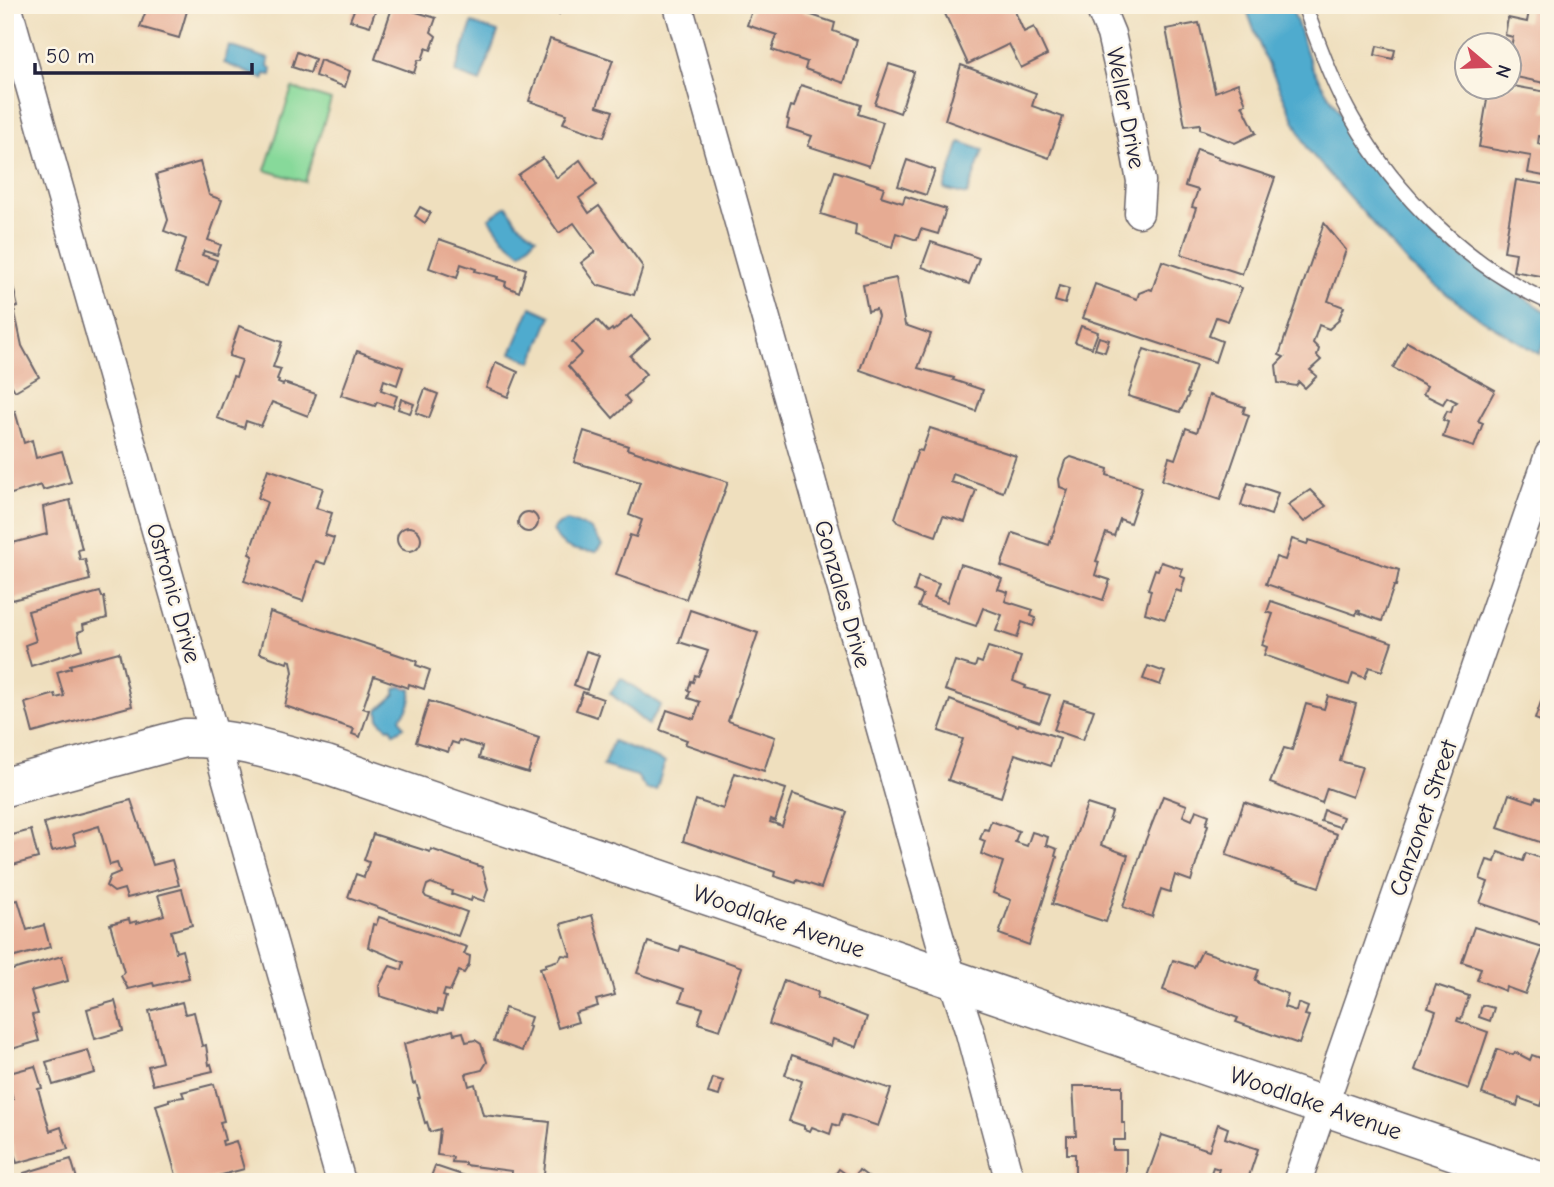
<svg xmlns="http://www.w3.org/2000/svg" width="1554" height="1187" font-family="'Comic Neue',sans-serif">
  <rect width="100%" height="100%" fill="#fcf5e5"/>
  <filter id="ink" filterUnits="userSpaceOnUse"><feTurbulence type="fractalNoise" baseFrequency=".0143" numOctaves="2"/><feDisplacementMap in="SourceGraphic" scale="14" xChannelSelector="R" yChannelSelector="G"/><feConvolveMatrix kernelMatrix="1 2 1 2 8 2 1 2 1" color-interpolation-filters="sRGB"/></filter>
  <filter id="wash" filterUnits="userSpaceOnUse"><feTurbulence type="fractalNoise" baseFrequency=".00686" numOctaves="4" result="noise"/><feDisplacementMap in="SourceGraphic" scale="28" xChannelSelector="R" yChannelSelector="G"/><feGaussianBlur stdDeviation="1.57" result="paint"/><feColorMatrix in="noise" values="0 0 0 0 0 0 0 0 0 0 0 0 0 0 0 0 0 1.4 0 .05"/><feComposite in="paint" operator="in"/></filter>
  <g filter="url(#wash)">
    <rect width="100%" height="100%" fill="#efdfbe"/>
    <path fill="#87d99a" stroke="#547e6a" stroke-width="2" d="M 292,88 L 331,100 L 305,182 L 265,170 Z"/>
    <g fill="#50abce" stroke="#396684" stroke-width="2">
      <path d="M 1245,5 L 1291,5 L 1312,68 L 1372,165 L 1434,238 L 1549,314 L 1549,330 L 1539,354 L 1476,316 L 1410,266 L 1308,150 L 1260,46 Z"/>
      <path d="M 472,23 L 498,32 L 480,82 L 455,73 Z"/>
      <path d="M 229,46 L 269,59 L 268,66 L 272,69 L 271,75 L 265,74 L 263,79 L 224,63 Z"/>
      <path d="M 960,142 L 983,150 L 967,195 L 944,189 Z"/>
      <path d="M 507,206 L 517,222 L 536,237 L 521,253 L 504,239 L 489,218 Z"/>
      <path d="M 531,307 L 551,316 L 532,362 L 511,353 Z"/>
      <path d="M 567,521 L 590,528 L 602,545 L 596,552 C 578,552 559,549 553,530 L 559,524 Z"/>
      <path d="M 621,678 L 661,705 L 648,725 L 610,693 Z"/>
      <path d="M 402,686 L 411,689 C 412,702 409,708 400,718 L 404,727 L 394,733 L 391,727 L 388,728 L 379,720 L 378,710 L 395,695 L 395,689 Z"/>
      <path d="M 613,741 L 665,762 L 656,790 L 646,789 L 637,776 L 603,766 Z"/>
    </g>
    <g id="blocks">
      <g fill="#e6ab93">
        <path d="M 148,5 L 160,5 L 187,11 L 179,38 L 140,27 Z"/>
        <path d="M 350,5 L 377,5 L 370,26 L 350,20 L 354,10 L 349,8 Z"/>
        <path d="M 393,5 L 436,18 L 431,32 L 436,36 L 431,50 L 426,48 L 422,60 L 418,60 L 414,73 L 375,59 Z"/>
        <path d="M 533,5 L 562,5 L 559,14 Z"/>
        <path d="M 754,5 L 782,5 L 835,23 L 833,31 L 857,40 L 844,83 L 805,69 L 807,62 L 772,50 L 777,35 L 747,25 Z"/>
        <path d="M 941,5 L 1012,5 L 1024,32 L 1034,27 L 1047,55 L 1021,68 L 1009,44 L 968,64 Z"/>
        <path d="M 1530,5 L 1549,5 L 1549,84 L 1516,77 L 1518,65 L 1508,63 L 1513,37 L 1505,35 L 1508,18 L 1527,22 Z"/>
        <path d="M 1199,23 L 1215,92 L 1238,83 L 1246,104 L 1242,105 L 1256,133 L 1235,143 L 1200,129 L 1200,124 L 1185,126 L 1166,29 Z"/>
        <path d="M 550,39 L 613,60 L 597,106 L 613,111 L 604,137 L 563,123 L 567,114 L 529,101 Z"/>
        <path d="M 1377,46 L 1395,50 L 1393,59 L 1375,55 Z"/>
        <path d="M 297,52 L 315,59 L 310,73 L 292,67 Z"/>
        <path d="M 320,60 L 350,71 L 345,87 L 315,76 Z"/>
        <path d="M 889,64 L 914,72 L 900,113 L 875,104 Z"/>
        <path d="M 961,65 L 1036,93 L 1032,106 L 1063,117 L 1049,158 L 945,120 Z"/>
        <path d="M 801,85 L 861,105 L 858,114 L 883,122 L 869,166 L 808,146 L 812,136 L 787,128 L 789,120 L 787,119 L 791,106 L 794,107 Z"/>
        <path d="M 1508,85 L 1547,92 L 1544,111 L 1549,112 L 1549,122 L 1546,138 L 1539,136 L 1538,144 L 1549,146 L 1549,177 L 1528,173 L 1531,156 L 1479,147 L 1489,88 L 1508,88 Z"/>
        <path d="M 1197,149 L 1219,157 L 1218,159 L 1275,178 L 1242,274 L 1181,254 L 1196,208 L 1192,207 L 1198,190 L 1185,186 Z"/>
        <path d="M 543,158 L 557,178 L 580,160 L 597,185 L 579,198 L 589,213 L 599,206 L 643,267 L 634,295 L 600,285 L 598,286 L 581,263 L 595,252 L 574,223 L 559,233 L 518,175 Z"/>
        <path d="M 907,160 L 935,170 L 926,195 L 898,186 Z"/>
        <path d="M 200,162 L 209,195 L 222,200 L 208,240 L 221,245 L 217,255 L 204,251 L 202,255 L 217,260 L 208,285 L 175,274 L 186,239 L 164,231 L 168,220 L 156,175 Z"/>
        <path d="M 835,171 L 884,187 L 881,196 L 903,203 L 905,196 L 946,209 L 938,234 L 921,229 L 917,240 L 896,233 L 892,247 L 855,235 L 856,225 L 821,214 Z"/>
        <path d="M 1516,180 L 1549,185 L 1549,254 L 1545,277 L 1513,271 L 1516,253 L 1504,251 Z"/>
        <path d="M 420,207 L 431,213 L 425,223 L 415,216 Z"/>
        <path d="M 1324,223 L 1346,250 L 1328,301 L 1344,307 L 1338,321 L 1329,329 L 1319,325 L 1313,343 L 1319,349 L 1317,356 L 1321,360 L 1310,370 L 1317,376 L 1305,388 L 1299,382 L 1296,386 L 1278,383 L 1276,365 L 1284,357 L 1279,355 Z"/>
        <path d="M 439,239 L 526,269 L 519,292 L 505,286 L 506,282 L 497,279 L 498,277 L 475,271 L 476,269 L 461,264 L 457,278 L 429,268 Z"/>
        <path d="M 931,242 L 979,258 L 969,284 L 922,267 Z"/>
        <path d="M 1162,261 L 1242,288 L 1228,321 L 1216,317 L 1209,336 L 1222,341 L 1215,362 L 1083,318 L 1095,284 L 1137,299 L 1139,293 L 1149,289 L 1152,290 Z"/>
        <path d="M 9,270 L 18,307 L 14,308 L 22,346 L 39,377 L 15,391 L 5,374 L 5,271 Z"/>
        <path d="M 896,278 L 905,325 L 931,334 L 918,368 L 954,378 L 953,380 L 983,390 L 976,411 L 860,370 L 878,316 L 876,309 L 868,311 L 863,285 Z"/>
        <path d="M 1059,286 L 1069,289 L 1065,304 L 1055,301 Z"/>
        <path d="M 631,316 L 650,338 L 630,356 L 646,374 L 640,380 L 641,382 L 625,396 L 630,402 L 613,418 L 568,366 L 582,353 L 572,342 L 597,320 L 608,332 L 612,329 L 613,331 Z"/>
        <path d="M 239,326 L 282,342 L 273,367 L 281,369 L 277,379 L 279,380 L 278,383 L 283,385 L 284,383 L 316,394 L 308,416 L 272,402 L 261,426 L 246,421 L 244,428 L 217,418 L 233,376 L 236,377 L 242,360 L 229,356 Z"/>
        <path d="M 1081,326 L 1098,332 L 1092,348 L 1075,342 Z"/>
        <path d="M 1099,337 L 1109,340 L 1105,352 L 1095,349 Z"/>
        <path d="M 1407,342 L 1495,390 L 1478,421 L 1483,423 L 1474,447 L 1443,437 L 1448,422 L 1443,420 L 1447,411 L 1451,412 L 1453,405 L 1457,402 L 1447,397 L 1443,404 L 1423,394 L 1427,386 L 1393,368 Z"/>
        <path d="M 1144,349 L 1196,366 L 1187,393 L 1189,394 L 1180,412 L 1128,396 Z"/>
        <path d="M 357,351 L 403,367 L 397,385 L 384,380 L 381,390 L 397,396 L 393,407 L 377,402 L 375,406 L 341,395 Z"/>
        <path d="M 496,362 L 518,372 L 508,397 L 486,388 Z"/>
        <path d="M 425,389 L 438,394 L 429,418 L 416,413 Z"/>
        <path d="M 1209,395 L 1245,407 L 1243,413 L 1249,415 L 1220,500 L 1162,480 L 1169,457 L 1175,459 L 1186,428 L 1197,432 Z"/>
        <path d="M 401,399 L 414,404 L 410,413 L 398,409 Z"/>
        <path d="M 15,411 L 24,443 L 32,440 L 36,458 L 62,451 L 71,482 L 43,490 L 41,485 L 5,496 L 5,414 Z"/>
        <path d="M 930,428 L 1016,456 L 1003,492 L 953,474 L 951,482 L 976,490 L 965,522 L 943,516 L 936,536 L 899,523 L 895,518 L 918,450 L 922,451 Z"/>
        <path d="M 584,431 L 628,446 L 627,449 L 728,482 L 686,599 L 616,575 L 630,535 L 636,537 L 642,520 L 629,515 L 640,482 L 574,462 Z"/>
        <path d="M 1071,457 L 1108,469 L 1107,475 L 1142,487 L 1130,523 L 1120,519 L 1114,536 L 1106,533 L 1096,561 L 1099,562 L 1095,575 L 1110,580 L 1103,600 L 1001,566 L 1013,533 L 1049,545 L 1068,490 L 1060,487 L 1059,479 L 1065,461 Z"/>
        <path d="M 268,469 L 323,488 L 316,508 L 332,513 L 325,535 L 334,538 L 325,564 L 316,561 L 303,601 L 244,581 L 253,556 L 249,554 L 267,502 L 258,498 Z"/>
        <path d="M 1248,483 L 1278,493 L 1271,515 L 1241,505 Z"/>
        <path d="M 1310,490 L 1326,506 L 1304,522 L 1288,505 Z"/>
        <path d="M 70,500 L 82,549 L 78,550 L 80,560 L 85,559 L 90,580 L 12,600 L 6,579 L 9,579 L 5,564 L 5,545 L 47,534 L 43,507 Z"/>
        <circle cx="528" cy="522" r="10"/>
        <circle cx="409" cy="539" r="12"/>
        <path d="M 1292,539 L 1307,544 L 1309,540 L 1399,570 L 1396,586 L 1394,586 L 1382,621 L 1359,613 L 1360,611 L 1357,610 L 1356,615 L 1266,584 L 1276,557 L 1285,560 Z"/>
        <path d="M 1161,562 L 1183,569 L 1180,576 L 1185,578 L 1181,592 L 1176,590 L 1165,619 L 1145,613 L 1151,590 L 1148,589 L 1155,569 L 1158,570 Z"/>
        <path d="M 960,564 L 987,572 L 1002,579 L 998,589 L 1008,592 L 1005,601 L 1033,610 L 1031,616 L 1036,618 L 1033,626 L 1022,622 L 1017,638 L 996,631 L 1002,615 L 983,608 L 976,626 L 918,607 L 923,595 L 914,591 L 918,577 L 939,584 L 934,597 L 947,602 Z"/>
        <path d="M 100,592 L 102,597 L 104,597 L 107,618 L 83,625 L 84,630 L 78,632 L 82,649 L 31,666 L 25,645 L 36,641 L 28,611 Z"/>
        <path d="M 1271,601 L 1392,642 L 1382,671 L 1369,667 L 1365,678 L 1353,673 L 1349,685 L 1264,655 L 1267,647 L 1262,645 L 1273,614 L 1267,612 Z"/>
        <path d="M 690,610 L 758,633 L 728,721 L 775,737 L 764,771 L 685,744 L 687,740 L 660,730 L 667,710 L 694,719 L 700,702 L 688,698 L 690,691 L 688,690 L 691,681 L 693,682 L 695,675 L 698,676 L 708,651 L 679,642 Z"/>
        <path d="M 270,612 L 417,661 L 416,665 L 430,670 L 424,689 L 409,684 L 408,688 L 374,676 L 363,708 L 369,710 L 360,737 L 352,734 L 354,729 L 285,706 L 293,672 L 291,661 L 288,660 L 287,663 L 259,653 Z"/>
        <path d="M 988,647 L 1021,657 L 1013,681 L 1026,686 L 1025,688 L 1050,695 L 1040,722 L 945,690 L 955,661 L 975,667 L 977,661 L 982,663 Z"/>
        <path d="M 586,651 L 599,655 L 587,690 L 574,685 Z"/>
        <path d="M 119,652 L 132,706 L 33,733 L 25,703 L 55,694 L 56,698 L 64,696 L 57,672 L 71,668 L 70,665 Z"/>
        <path d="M 1148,666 L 1165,672 L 1160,685 L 1143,679 Z"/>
        <path d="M 1547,685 L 1549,686 L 1549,724 L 1535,719 Z"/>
        <path d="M 583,692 L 603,699 L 597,717 L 576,710 Z"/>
        <path d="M 1328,696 L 1356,704 L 1340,761 L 1362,767 L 1352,797 L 1327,788 L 1322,803 L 1270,783 L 1284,748 L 1292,750 L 1306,704 L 1324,709 Z"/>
        <path d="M 950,700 L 1018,726 L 1019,724 L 1060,738 L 1051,766 L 1015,754 L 1001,797 L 948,780 L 963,739 L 939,731 Z"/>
        <path d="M 429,701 L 539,738 L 528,773 L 479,758 L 482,747 L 459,740 L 458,744 L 452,742 L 448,752 L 416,742 Z"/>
        <path d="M 1064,701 L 1094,710 L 1083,740 L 1054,730 Z"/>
        <path d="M 735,773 L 786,789 L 775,821 L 771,819 L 770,822 L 782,826 L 793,794 L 847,812 L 821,888 L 797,880 L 796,883 L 774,876 L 775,872 L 683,841 L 696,800 L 723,809 Z"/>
        <path d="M 1509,794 L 1534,802 L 1536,797 L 1549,801 L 1549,845 L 1498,828 Z"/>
        <path d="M 1163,796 L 1187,805 L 1183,816 L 1192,820 L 1196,810 L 1209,815 L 1206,824 L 1208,825 L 1191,881 L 1175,875 L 1170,892 L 1161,889 L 1152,917 L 1123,907 L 1143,847 Z"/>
        <path d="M 131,800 L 153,865 L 172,860 L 179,885 L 127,898 L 124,889 L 114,892 L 106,886 L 110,876 L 120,872 L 117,863 L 110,865 L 99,826 L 73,834 L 76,845 L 52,851 L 44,823 Z"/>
        <path d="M 1244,802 L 1337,834 L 1319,887 L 1226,855 Z"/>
        <path d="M 1087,804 L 1112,812 L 1101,845 L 1128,855 L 1106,922 L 1052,904 Z"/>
        <path d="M 1324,810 L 1343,817 L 1339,827 L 1321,821 Z"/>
        <path d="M 991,821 L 1019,831 L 1015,842 L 1027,846 L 1032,832 L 1048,837 L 1046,845 L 1057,849 L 1055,856 L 1057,857 L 1029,945 L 999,934 L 1011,900 L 993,893 L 1003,862 L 981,854 L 985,841 L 980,839 L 984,829 L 988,830 Z"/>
        <path d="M 31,830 L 38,858 L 9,866 L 5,849 L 5,837 Z"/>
        <path d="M 373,834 L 430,852 L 431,849 L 482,867 L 488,889 L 484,901 L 472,897 L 471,901 L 451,894 L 452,891 L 431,883 L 427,885 L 424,894 L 426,897 L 467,912 L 458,936 L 348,897 L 356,874 L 364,877 L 369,862 L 364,860 Z"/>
        <path d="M 1498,852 L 1523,861 L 1526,853 L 1549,861 L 1549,926 L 1480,903 L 1488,882 L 1480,879 L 1487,860 L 1495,862 Z"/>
        <path d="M 182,889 L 192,925 L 171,931 L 176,952 L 182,950 L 189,978 L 154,986 L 153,983 L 128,989 L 121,976 L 124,972 L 110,924 L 129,919 L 130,923 L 137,921 L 137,923 L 164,915 L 158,895 Z"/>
        <path d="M 18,900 L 27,930 L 44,925 L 50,947 L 5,960 L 5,903 Z"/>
        <path d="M 592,915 L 615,995 L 596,1000 L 598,1006 L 575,1013 L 578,1022 L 558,1028 L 540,968 L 546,966 L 546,964 L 559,960 L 562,955 L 571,956 L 561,924 Z"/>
        <path d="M 379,917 L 467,947 L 464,954 L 470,956 L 469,965 L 464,973 L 459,971 L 450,991 L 445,990 L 443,996 L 446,997 L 442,1011 L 438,1010 L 437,1014 L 380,996 L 379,986 L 390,966 L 402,970 L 404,962 L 368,947 L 373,924 L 376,925 Z"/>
        <path d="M 1474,927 L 1543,948 L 1525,994 L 1506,987 L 1505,991 L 1477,980 L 1481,968 L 1462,962 Z"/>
        <path d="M 648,942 L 679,952 L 681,946 L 742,967 L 720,1030 L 698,1023 L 703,1008 L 680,1001 L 684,989 L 637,973 Z"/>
        <path d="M 1202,951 L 1259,970 L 1255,980 L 1258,981 L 1258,983 L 1288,994 L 1284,1007 L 1296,1011 L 1298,1003 L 1308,1007 L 1305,1015 L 1309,1016 L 1299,1044 L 1236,1022 L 1238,1018 L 1163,990 L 1173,960 L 1194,967 Z"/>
        <path d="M 62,956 L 68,981 L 31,991 L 38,1014 L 32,1015 L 39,1041 L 5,1051 L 5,972 Z"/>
        <path d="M 784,980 L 818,992 L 817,998 L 867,1017 L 857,1047 L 833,1039 L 831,1046 L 769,1024 Z"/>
        <path d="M 1436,985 L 1469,996 L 1461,1019 L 1458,1018 L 1457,1021 L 1488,1032 L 1469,1089 L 1415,1070 L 1436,1011 L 1428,1008 Z"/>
        <path d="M 115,1001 L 123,1031 L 95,1039 L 87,1009 Z"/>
        <path d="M 182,1002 L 185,1014 L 194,1012 L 202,1046 L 206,1045 L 209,1065 L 211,1064 L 213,1071 L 153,1085 L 148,1066 L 162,1062 L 149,1011 Z"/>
        <path d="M 1482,1005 L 1494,1008 L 1490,1021 L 1479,1017 Z"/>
        <path d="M 505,1008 L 531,1017 L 528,1026 L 530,1027 L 522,1051 L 494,1041 Z"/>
        <path d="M 453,1030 L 454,1034 L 463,1032 L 466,1042 L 475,1040 L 481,1044 L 487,1062 L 482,1070 L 466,1074 L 469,1086 L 475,1084 L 483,1115 L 550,1122 L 543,1182 L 511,1179 L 512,1171 L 465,1165 L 465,1163 L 452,1162 L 453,1157 L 437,1155 L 440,1129 L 430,1132 L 427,1122 L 425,1123 L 418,1098 L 420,1098 L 416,1083 L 413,1084 L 404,1044 Z"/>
        <path d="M 1497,1049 L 1513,1055 L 1515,1052 L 1530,1060 L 1532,1055 L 1549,1061 L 1549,1082 L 1541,1106 L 1519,1098 L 1517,1106 L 1482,1094 Z"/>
        <path d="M 88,1050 L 95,1073 L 53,1085 L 46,1062 Z"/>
        <path d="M 792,1055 L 891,1089 L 878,1126 L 843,1114 L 839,1126 L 833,1124 L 830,1134 L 812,1127 L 810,1131 L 804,1129 L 804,1126 L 789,1121 L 802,1081 L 785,1075 Z"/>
        <path d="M 35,1066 L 42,1088 L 38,1089 L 50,1131 L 61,1127 L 68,1149 L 17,1163 L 5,1122 L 5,1101 L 13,1099 L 6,1074 Z"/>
        <path d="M 713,1078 L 723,1081 L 719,1096 L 708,1093 Z"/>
        <path d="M 214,1084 L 224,1121 L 220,1122 L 225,1140 L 222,1141 L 223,1145 L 236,1141 L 244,1169 L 196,1182 L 178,1182 L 156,1105 L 169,1101 L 169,1099 L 184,1097 L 182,1092 Z"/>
        <path d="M 1073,1086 L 1122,1086 L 1122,1123 L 1125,1123 L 1125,1140 L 1113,1140 L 1113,1150 L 1126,1150 L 1126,1177 L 1075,1178 L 1075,1154 L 1067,1154 L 1067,1136 L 1076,1136 Z"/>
        <path d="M 1218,1124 L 1228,1128 L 1225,1138 L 1258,1149 L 1247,1182 L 1215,1182 L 1219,1169 L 1213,1167 L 1208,1182 L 1145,1182 L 1162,1135 L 1209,1150 Z"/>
        <path d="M 71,1159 L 78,1182 L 27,1182 L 24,1173 Z"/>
        <path d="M 435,1166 L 480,1181 L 480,1182 L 429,1182 Z"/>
        <path d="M 839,1169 L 853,1179 L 859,1170 L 875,1182 L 830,1182 Z"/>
      </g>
    </g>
  </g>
  <g filter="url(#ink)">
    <use href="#blocks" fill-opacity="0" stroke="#6a6469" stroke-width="2"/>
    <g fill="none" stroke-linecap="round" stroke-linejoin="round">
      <defs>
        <path id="lane" d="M 1304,5 C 1319,44 1332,83 1352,118 C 1396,196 1468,266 1549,302"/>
        <g id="street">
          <path d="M 7,5 L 341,1182"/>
          <path d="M 678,5 L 941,943 L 970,1033 L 1010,1182"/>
          <path d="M 1099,5 L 1111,34 L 1124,91 L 1141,181 L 1139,213"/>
          <path d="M 1297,1182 L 1549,455"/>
        </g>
        <path id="secondary" d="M 5,787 L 185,738 C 234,737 279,753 326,765 L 1545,1182"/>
      </defs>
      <use href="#lane" stroke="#6a6469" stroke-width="17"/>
      <use href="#street" stroke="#6a6469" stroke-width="31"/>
      <use href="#secondary" stroke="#6a6469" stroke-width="41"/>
      <use href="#lane" stroke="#fff" stroke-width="14"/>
      <use href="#street" stroke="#fff" stroke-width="28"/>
      <use href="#secondary" stroke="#fff" stroke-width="38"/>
    </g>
  </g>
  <g text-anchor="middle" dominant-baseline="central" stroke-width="5" stroke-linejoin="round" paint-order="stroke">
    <g font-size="24" fill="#22223b" stroke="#fcf5e5">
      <text transform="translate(1126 108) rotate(79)">Weller Drive</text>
      <text transform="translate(174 593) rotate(74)">Ostronic Drive</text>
      <text transform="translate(843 594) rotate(74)">Gonzales Drive</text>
      <text transform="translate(1423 818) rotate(-71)">Canzonet Street</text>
      <text transform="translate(779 921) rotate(19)">Woodlake Avenue</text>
      <text transform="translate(1316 1103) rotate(19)">Woodlake Avenue</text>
    </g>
  </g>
  <rect width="1554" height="1187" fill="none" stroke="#fcf5e5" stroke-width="28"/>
  <g transform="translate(1488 66) rotate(109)"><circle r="33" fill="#fcf5e5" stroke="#a5a1a1" stroke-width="2"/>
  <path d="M0-5L12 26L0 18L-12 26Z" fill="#d1495b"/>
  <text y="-10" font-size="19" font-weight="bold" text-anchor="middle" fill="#22223b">N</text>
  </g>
  <path d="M35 63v10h217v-10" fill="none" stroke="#22223b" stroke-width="3.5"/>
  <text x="46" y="63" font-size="21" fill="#22223b" stroke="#fcf5e5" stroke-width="5" paint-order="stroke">50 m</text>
</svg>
